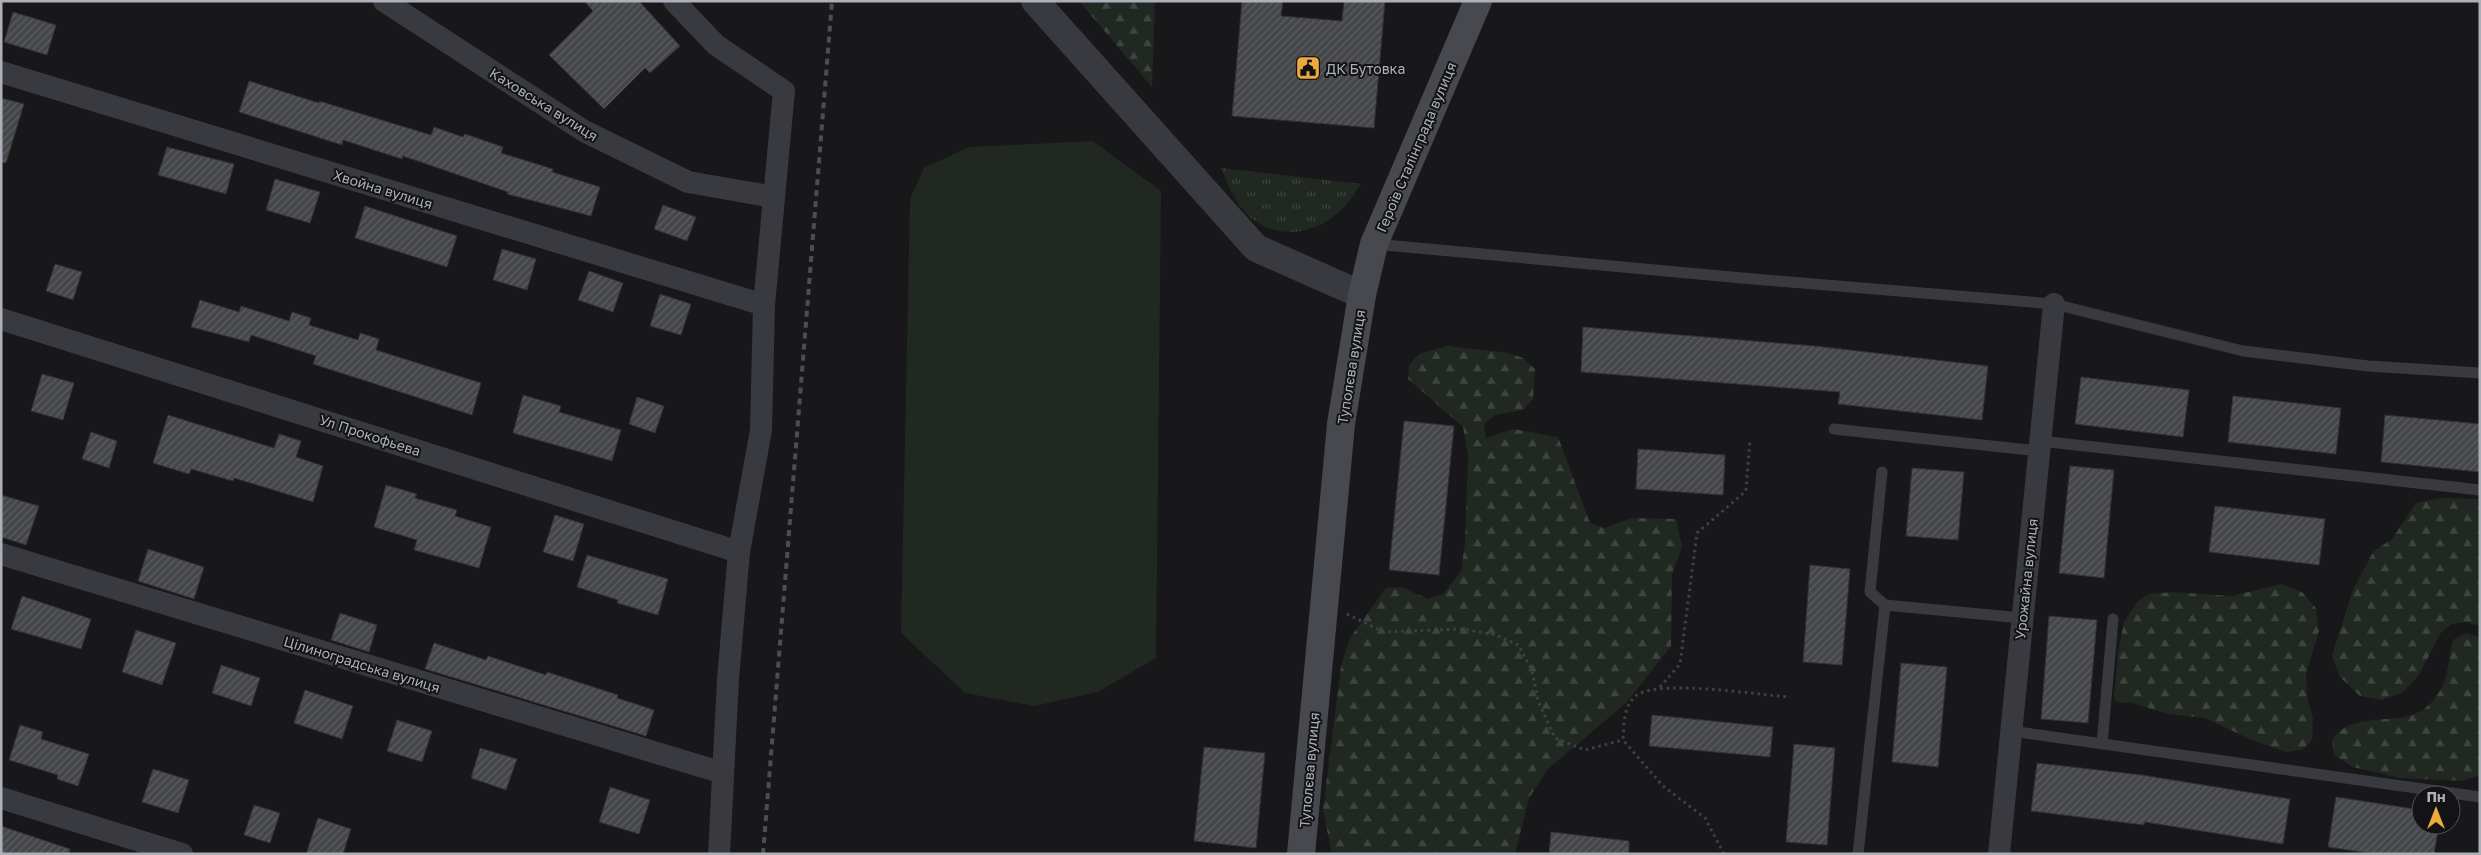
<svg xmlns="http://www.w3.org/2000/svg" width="2481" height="855" font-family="'Golos Text',sans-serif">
  <defs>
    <pattern id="grass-tufts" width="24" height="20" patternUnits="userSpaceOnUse" patternTransform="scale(1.25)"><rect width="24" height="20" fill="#202821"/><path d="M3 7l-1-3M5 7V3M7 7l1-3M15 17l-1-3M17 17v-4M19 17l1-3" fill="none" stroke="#3e453f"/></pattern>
    <pattern id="forest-firs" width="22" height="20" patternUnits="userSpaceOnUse" patternTransform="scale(1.25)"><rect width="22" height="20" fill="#202821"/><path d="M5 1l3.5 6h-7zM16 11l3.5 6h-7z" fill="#3e453f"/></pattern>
    <pattern id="building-hatch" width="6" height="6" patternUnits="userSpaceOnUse" patternTransform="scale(1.25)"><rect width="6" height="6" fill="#45464a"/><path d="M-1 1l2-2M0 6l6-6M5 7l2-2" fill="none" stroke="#5d5e62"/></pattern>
  </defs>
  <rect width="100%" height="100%" fill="#18181a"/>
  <path fill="url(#grass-tufts)" d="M 1221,168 L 1361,184 C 1353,196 1345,208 1334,216 C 1306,238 1268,238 1244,211 C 1233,199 1227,182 1221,168 Z"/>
  <g fill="url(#forest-firs)">
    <path d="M 1079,1 L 1155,1 L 1152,87 Z"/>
    <path d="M 1447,346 L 1508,353 L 1523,358 L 1535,369 L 1533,399 L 1523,410 L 1495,415 L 1484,424 L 1486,438 L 1513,429 L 1558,437 L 1590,523 L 1604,528 L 1632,518 L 1676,519 L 1682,547 L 1672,574 L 1671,646 L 1626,703 L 1548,769 L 1529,798 L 1515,854 L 1332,854 L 1323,810 L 1341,666 L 1350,638 L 1386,588 L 1401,587 L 1428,599 L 1443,594 L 1461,571 L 1465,543 L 1468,455 L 1463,427 L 1408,379 L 1409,365 L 1419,354 Z"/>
    <path d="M 2440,498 L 2480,499 L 2480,626 L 2467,622 L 2451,624 L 2440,634 L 2419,675 L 2403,692 L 2382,700 L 2360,696 L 2339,676 L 2332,655 L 2353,590 L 2373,552 L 2392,539 L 2416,503 Z"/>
    <path d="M 2281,584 L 2302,592 L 2316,608 L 2319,631 L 2306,674 L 2307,697 L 2313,718 L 2312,740 L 2302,750 L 2286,752 L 2254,741 L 2205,718 L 2168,714 L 2132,703 L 2117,702 L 2114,697 L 2118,653 L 2124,622 L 2137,602 L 2149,594 L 2172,592 L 2232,596 Z"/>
    <path d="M 2466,633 L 2480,638 L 2480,775 L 2462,781 L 2401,778 L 2353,767 L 2334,755 L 2332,739 C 2337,735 2343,727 2350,725 C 2388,712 2420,731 2443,685 C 2448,674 2450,652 2453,640 Z"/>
  </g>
  <path fill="#202821" d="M 1093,141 L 1161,191 L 1156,658 L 1098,692 L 1034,706 L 965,693 L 901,633 L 910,199 L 924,168 L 969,147 Z"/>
  <g fill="url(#building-hatch)" stroke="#323236">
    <path d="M 584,1 L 639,1 L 680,46 L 650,73 L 645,68 L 604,109 L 549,55 L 593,11 Z"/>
    <path d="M 1242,1 L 1283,1 L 1281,16 L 1342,21 L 1344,1 L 1385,1 L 1374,128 L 1232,116 Z"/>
    <path d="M 13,12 L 56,25 L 47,55 L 4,42 Z"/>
    <path d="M 249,81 L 319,103 L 319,101 L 431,135 L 434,127 L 463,137 L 465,134 L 503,147 L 501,153 L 553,169 L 552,172 L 600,187 L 591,216 L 507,194 L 508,192 L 403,156 L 402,159 L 343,140 L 342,145 L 239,112 Z"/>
    <path d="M 1,98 L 24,104 L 6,163 L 1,162 Z"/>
    <path d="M 167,147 L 234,164 L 226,194 L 158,175 Z"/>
    <path d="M 275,179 L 320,192 L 310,223 L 266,210 Z"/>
    <path d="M 663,205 L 696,217 L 687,241 L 654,229 Z"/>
    <path d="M 365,206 L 457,236 L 447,267 L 355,238 Z"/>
    <path d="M 502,249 L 536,259 L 527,290 L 493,280 Z"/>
    <path d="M 55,264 L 82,272 L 73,300 L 46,291 Z"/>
    <path d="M 589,271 L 623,283 L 613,312 L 578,300 Z"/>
    <path d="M 660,294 L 691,304 L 681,335 L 650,326 Z"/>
    <path d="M 200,300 L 239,312 L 241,306 L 289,321 L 292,312 L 311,318 L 309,325 L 358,340 L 360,333 L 379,339 L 376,350 L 481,383 L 472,415 L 313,364 L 316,356 L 251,335 L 249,342 L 191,327 Z"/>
    <path d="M 1583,327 L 1815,346 L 1988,366 L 1982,420 L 1838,404 L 1840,392 L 1581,372 Z"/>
    <path d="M 42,374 L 74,383 L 63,420 L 31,411 Z"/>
    <path d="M 2081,377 L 2189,390 L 2183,437 L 2075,424 Z"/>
    <path d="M 523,395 L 561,406 L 559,412 L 621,430 L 612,461 L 513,433 Z"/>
    <path d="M 2233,396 L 2341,408 L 2336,454 L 2228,442 Z"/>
    <path d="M 637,397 L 664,406 L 655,433 L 629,424 Z"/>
    <path d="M 168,415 L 274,448 L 279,434 L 301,441 L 296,457 L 323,466 L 313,502 L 234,478 L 233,481 L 191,469 L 189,474 L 153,463 Z"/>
    <path d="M 2385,415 L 2480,424 L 2480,472 L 2381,462 Z"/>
    <path d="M 1404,421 L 1454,426 L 1439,575 L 1389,570 Z"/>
    <path d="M 91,432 L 117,441 L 109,468 L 82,459 Z"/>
    <path d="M 1638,449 L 1725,455 L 1723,495 L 1636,489 Z"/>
    <path d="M 2070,466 L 2114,470 L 2104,578 L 2059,573 Z"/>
    <path d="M 1912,468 L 1964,472 L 1958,540 L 1906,536 Z"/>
    <path d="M 386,485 L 417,494 L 415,498 L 457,510 L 455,516 L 491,527 L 479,568 L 414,550 L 417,540 L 374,527 Z"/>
    <path d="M 1,495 L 39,506 L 26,545 L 1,537 Z"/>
    <path d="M 2215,506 L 2325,519 L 2319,565 L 2209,552 Z"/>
    <path d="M 555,515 L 584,524 L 573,561 L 543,552 Z"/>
    <path d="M 148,549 L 204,567 L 194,599 L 138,581 Z"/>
    <path d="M 587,555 L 668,579 L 658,615 L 617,603 L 618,600 L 577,587 Z"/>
    <path d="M 1810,565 L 1850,569 L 1842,665 L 1803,662 Z"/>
    <path d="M 22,596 L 91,619 L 81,649 L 11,629 Z"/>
    <path d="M 340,613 L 377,625 L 369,652 L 331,640 Z"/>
    <path d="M 2049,616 L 2097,620 L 2088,723 L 2041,719 Z"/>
    <path d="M 136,630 L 176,643 L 162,685 L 122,672 Z"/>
    <path d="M 434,643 L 486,660 L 488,656 L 546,675 L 547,672 L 618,695 L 617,698 L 654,710 L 646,736 L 425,669 Z"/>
    <path d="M 1901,663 L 1947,667 L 1938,767 L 1892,762 Z"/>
    <path d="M 221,665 L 260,678 L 251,706 L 212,693 Z"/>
    <path d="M 305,690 L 353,706 L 342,739 L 294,723 Z"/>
    <path d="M 1652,715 L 1773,727 L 1770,757 L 1649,746 Z"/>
    <path d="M 397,720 L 432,731 L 422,762 L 387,751 Z"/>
    <path d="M 20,725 L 43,732 L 41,739 L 89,754 L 78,786 L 57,779 L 58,775 L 9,760 Z"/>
    <path d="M 1794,744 L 1835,748 L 1827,845 L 1786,842 Z"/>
    <path d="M 1204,747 L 1265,753 L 1256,848 L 1194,841 Z"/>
    <path d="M 480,748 L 517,759 L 506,790 L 471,778 Z"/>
    <path d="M 2037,763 L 2142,775 L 2290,799 L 2283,844 L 2145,822 L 2144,825 L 2031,811 Z"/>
    <path d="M 153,769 L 189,780 L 178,813 L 142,802 Z"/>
    <path d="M 610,787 L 650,800 L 639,834 L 599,822 Z"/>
    <path d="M 2336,797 L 2421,810 L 2421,825 L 2439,825 L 2434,854 L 2375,854 L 2328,847 Z"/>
    <path d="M 254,805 L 280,813 L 270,843 L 244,835 Z"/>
    <path d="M 318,818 L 351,829 L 343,854 L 306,854 Z"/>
    <path d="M 1,826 L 70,849 L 69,854 L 1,854 Z"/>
    <path d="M 1551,832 L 1629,841 L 1629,854 L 1549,854 Z"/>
  </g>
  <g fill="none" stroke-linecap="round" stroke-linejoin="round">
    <g stroke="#3f4146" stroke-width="3" stroke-dasharray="2.5 4" stroke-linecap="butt">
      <path d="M 1347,614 L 1384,632 L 1462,629 L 1496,635 L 1518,645 L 1532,670 L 1538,701 L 1555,738 L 1585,750 L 1623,740"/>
      <path d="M 1660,687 L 1680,664 L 1697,533 L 1746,491 L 1750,439"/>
      <path d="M 1724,854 L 1705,818 L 1663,786 L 1623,740 C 1624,725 1623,705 1637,695 C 1661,679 1759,695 1790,697"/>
    </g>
    <g stroke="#393a3f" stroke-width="11">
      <path d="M 1374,244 L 1742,278 L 2054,304 L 2243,351 L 2368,366 L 2480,373"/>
      <path d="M 1834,429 L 2039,451"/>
      <path d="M 2040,441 L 2480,490"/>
      <path d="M 1882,472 L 1870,592 L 1885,605"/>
      <path d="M 2011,731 L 2480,797"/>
      <path d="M 2102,744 L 2113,619"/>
      <path d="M 1858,854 L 1885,605 L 2022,618"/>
    </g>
    <g stroke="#393a3f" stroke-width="22">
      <path d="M 384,1 L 584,131 L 688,182 L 774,197"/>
      <path d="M 674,1 L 716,45 L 784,91 L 764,305 L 761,430 L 739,552 L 728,679 L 719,854"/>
      <path d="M 1,72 L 764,305"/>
      <path d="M 1,319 L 739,552"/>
      <path d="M 1,554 L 723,773"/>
      <path d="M 1,798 L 182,854"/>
      <path d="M 1999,854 L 2054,304"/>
    </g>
    <path stroke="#393a3f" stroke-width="28" d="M 1035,1 L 1256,248 L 1362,295"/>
    <path stroke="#47494f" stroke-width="28" d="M 1301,854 L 1341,424 L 1362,295 L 1374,244 L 1478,1"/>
    <path stroke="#4c4e54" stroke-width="4" stroke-dasharray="6 5" stroke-linecap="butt" d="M 763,854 L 832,1"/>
  </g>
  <defs>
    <symbol id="civic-square" viewBox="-11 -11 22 22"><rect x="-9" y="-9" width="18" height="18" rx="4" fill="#eba93e" stroke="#131315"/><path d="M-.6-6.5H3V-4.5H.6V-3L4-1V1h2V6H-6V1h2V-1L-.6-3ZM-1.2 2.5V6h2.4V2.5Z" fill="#111"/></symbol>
  </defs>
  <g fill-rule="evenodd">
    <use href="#civic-square" x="1294" y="54" width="28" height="28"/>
  </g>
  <g text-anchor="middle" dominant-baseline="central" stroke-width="4" stroke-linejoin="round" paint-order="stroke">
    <g font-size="14" fill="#abb0b9" stroke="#131315" text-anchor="start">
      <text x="1326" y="68">ДК Бутовка</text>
    </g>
    <g font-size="14" fill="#abb0b9" stroke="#131315">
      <text transform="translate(544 104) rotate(32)">Каховська вулиця</text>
      <text transform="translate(1416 147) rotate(-67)">Героїв Сталінграда вулиця</text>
      <text transform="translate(383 189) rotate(17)">Хвойна вулиця</text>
      <text transform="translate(1351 367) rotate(-81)">Туполєва вулиця</text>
      <text transform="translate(370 435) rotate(18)">Ул Прокофьева</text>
      <text transform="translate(2026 579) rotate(-84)">Урожайна вулиця</text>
      <text transform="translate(362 664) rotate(17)">Цілиноградська вулиця</text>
      <text transform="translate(1309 770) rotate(-85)">Туполєва вулиця</text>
    </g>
  </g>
  <rect width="2481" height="855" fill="none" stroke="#abb0b9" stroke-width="5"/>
  <g transform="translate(2436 810)"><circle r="24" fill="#131315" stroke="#505257"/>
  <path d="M0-4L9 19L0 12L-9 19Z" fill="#eba93e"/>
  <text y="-8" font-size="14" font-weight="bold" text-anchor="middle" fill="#abb0b9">Пн</text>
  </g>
</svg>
